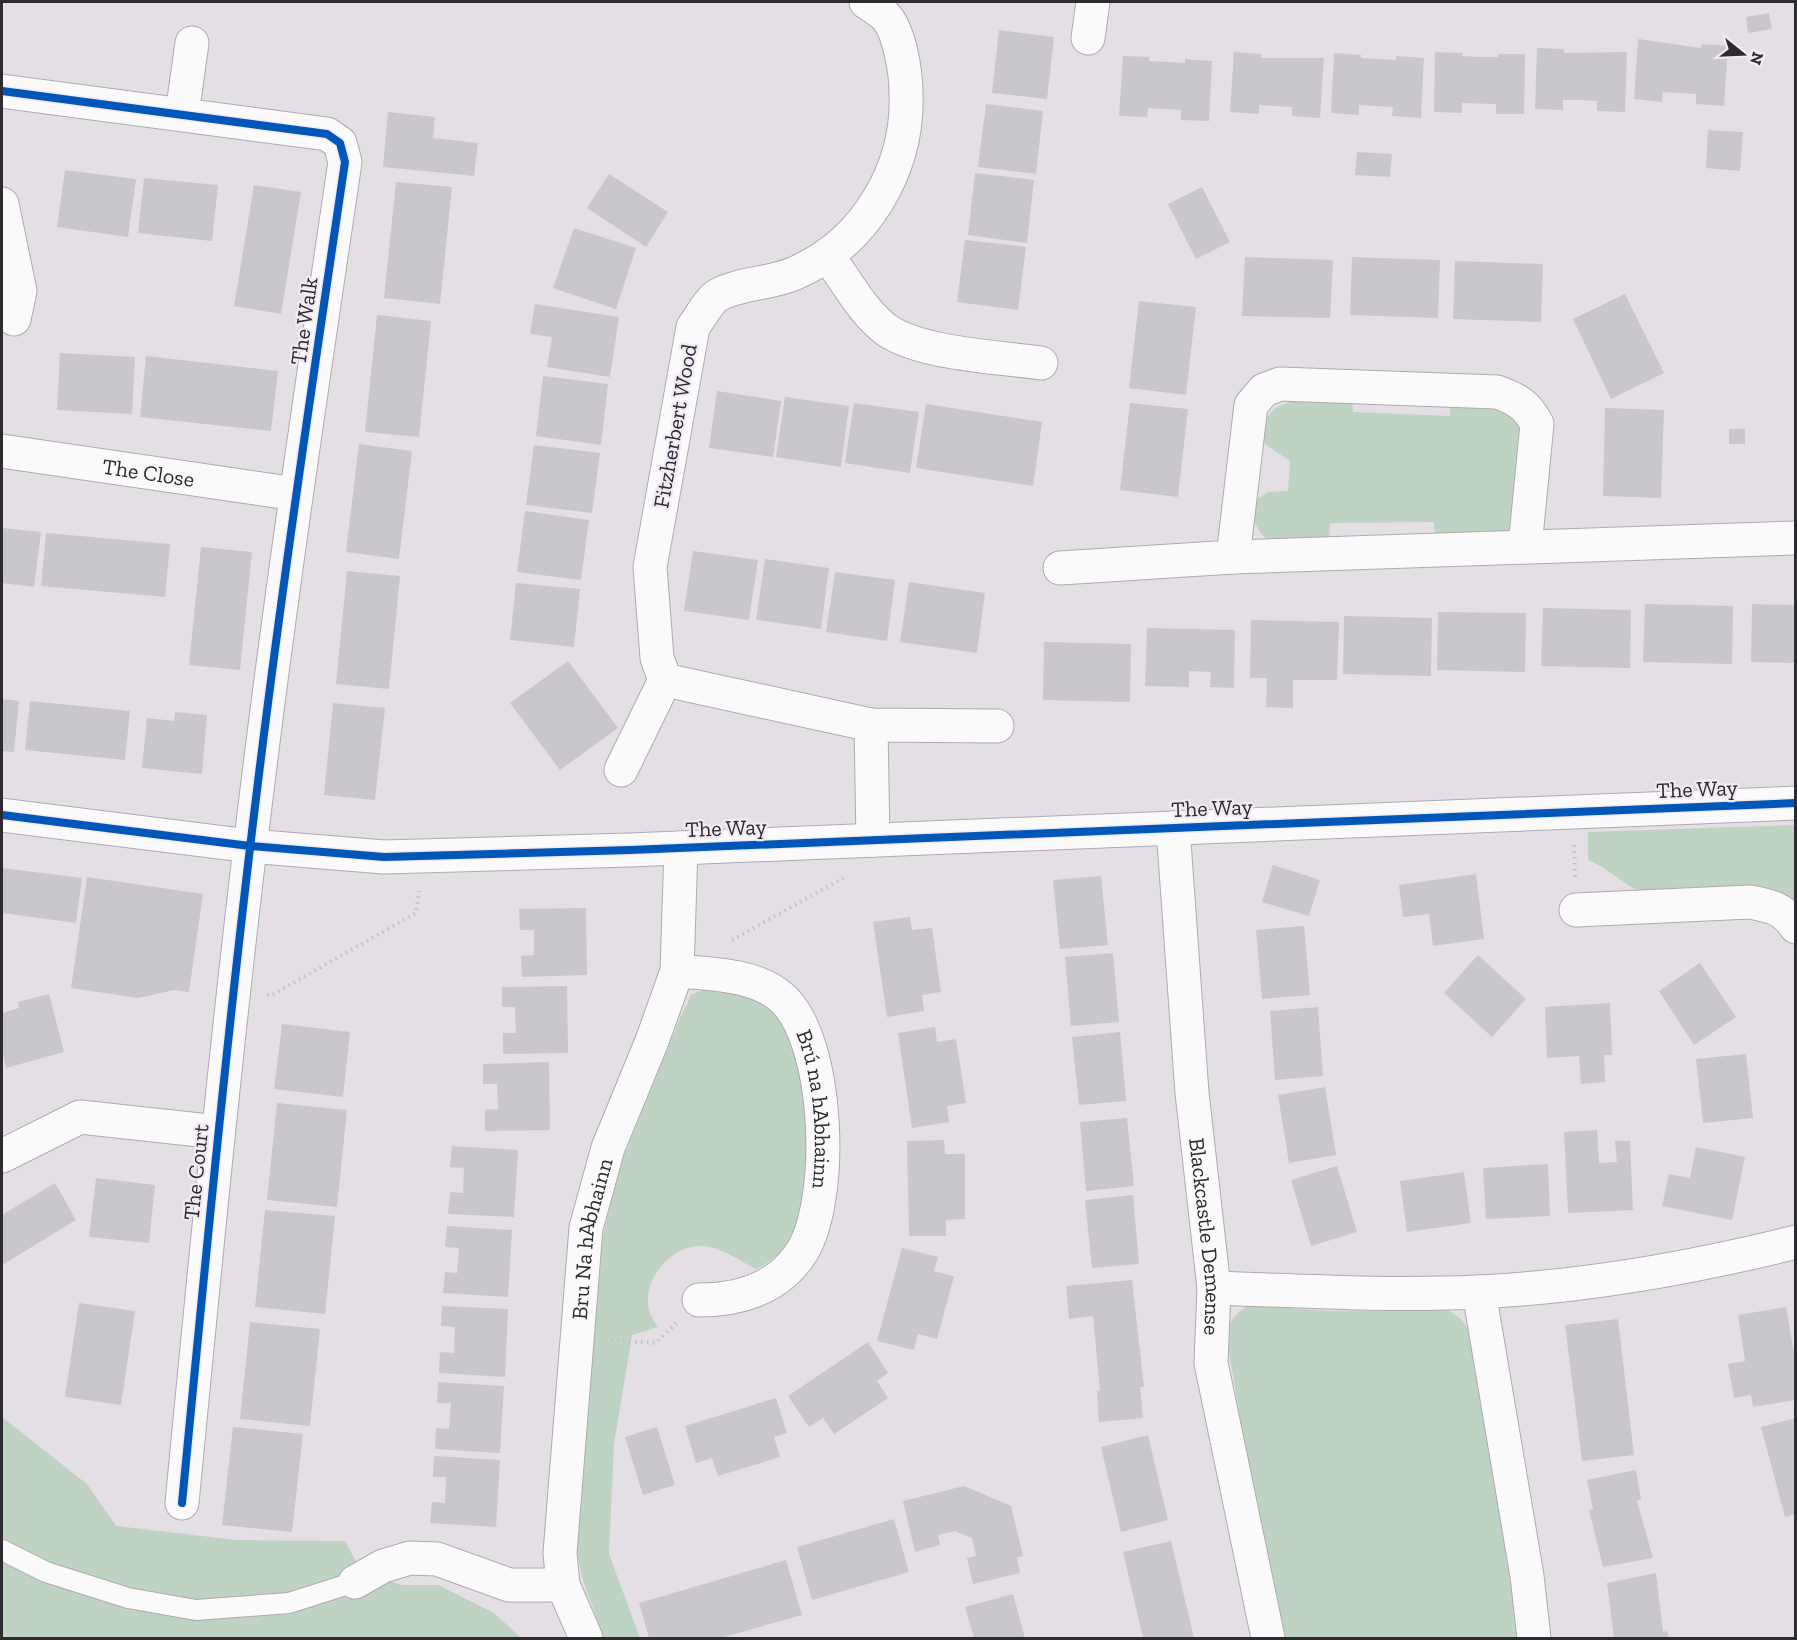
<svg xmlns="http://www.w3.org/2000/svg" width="1797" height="1640" font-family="'Zilla Slab',serif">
  <rect width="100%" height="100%" fill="#e3dfe5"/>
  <g fill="#bfd3c2">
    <path d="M 1298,399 L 1352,399 L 1353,412 L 1450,416 L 1450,405 L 1504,406 L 1520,425 L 1510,532 L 1435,535 L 1434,522 L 1330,523 L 1329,539 L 1266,539 C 1255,526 1251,518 1254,501 L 1268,492 L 1288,491 L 1290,461 L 1265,444 L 1260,426 L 1275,408 Z"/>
    <path d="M 1795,825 L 1795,902 C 1770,880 1712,893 1679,895 C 1671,895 1660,898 1652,896 C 1628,890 1611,869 1588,860 L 1588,832 Z"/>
    <path d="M 714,985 C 734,990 757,994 772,1009 C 804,1041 805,1111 807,1153 C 808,1166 811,1181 809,1194 C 805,1225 784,1257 756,1269 C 740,1261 718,1245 700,1246 C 669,1247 642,1280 649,1311 C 651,1317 655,1322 658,1327 L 632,1335 L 614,1444 L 609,1554 L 640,1638 L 604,1638 L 583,1580 L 576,1548 L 600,1249 L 618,1171 L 681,1016 L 691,995 Z"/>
    <path d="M 1249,1305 L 1329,1311 L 1448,1310 L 1461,1319 L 1468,1329 L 1503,1522 L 1518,1638 L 1283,1638 L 1262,1547 L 1228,1346 C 1228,1322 1230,1318 1249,1305 Z"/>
    <path d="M 2,1417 L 87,1484 L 116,1526 L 237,1540 L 345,1541 L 361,1571 L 401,1585 L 438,1585 L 494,1613 L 521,1638 L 2,1638 Z"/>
  </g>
  <g fill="#cac7cc">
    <path d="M 1769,13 L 1772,29 L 1748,33 L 1746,17 Z"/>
    <path d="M 999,30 L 1054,37 L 1047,99 L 992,93 Z"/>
    <path d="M 1638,39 L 1701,48 L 1701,44 L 1728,46 L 1724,106 L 1696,104 L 1696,94 L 1663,92 L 1662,102 L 1634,99 Z"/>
    <path d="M 1537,48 L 1564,49 L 1564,53 L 1627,52 L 1625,112 L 1597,111 L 1597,101 L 1580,100 L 1563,100 L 1563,110 L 1535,109 Z"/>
    <path d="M 1234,52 L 1261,54 L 1261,58 L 1324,58 L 1320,118 L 1292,116 L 1292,107 L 1259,105 L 1259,114 L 1230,112 Z"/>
    <path d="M 1435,52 L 1463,53 L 1462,56 L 1480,57 L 1498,57 L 1498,54 L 1525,54 L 1524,114 L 1496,114 L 1496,104 L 1462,103 L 1462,113 L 1434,112 Z"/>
    <path d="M 1334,53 L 1361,55 L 1361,58 L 1378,59 L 1396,60 L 1396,56 L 1424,58 L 1421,118 L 1392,116 L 1393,107 L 1359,105 L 1359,115 L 1331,113 Z"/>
    <path d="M 1123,56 L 1150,57 L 1149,61 L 1185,63 L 1185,59 L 1212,61 L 1209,121 L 1181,120 L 1181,110 L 1148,108 L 1147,117 L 1119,116 Z"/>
    <path d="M 986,104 L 1043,111 L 1036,174 L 978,167 Z"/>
    <path d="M 388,112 L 435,117 L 433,138 L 478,143 L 474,176 L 383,167 Z"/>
    <path d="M 1708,130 L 1743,132 L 1740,171 L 1706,168 Z"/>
    <path d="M 1357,152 L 1392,154 L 1390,177 L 1355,175 Z"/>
    <path d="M 65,170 L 136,179 L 128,237 L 57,227 Z"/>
    <path d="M 975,173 L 1034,180 L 1027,243 L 968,235 Z"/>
    <path d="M 609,174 L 668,212 L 646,247 L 587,208 Z"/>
    <path d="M 144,178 L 218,185 L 212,241 L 138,233 Z"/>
    <path d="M 396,182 L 452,187 L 440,304 L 384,298 Z"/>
    <path d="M 254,185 L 301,192 L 281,314 L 234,306 Z"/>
    <path d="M 1202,187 L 1230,242 L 1196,259 L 1168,204 Z"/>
    <path d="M 574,228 L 636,248 L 616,309 L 553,288 Z"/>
    <path d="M 965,240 L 1026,247 L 1018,310 L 957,302 Z"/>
    <path d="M 1245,257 L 1333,260 L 1330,318 L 1242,316 Z"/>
    <path d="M 1352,257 L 1440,260 L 1438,318 L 1350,315 Z"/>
    <path d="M 1455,261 L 1543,264 L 1541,322 L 1453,319 Z"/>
    <path d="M 1625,294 L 1664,373 L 1611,399 L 1573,319 Z"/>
    <path d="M 1139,301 L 1196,307 L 1186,395 L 1129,388 Z"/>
    <path d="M 535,304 L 619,317 L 610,377 L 547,367 L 552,337 L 530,334 Z"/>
    <path d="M 377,315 L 431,321 L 419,437 L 365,432 Z"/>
    <path d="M 60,353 L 135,357 L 132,414 L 57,410 Z"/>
    <path d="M 146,356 L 278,371 L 271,431 L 140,417 Z"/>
    <path d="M 543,376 L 608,384 L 601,445 L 536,436 Z"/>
    <path d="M 717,391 L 781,401 L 773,457 L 709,448 Z"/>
    <path d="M 785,397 L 849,406 L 841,467 L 776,457 Z"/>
    <path d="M 854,403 L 919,412 L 910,473 L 845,463 Z"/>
    <path d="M 1130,403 L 1188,409 L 1178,497 L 1120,490 Z"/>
    <path d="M 926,404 L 1042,422 L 1033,486 L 916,468 Z"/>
    <path d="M 1605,408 L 1664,410 L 1661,498 L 1603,496 Z"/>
    <rect x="1729" y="429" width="16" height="15"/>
    <path d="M 359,444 L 412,451 L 399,559 L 346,552 Z"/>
    <path d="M 534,445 L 600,453 L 592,513 L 526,505 Z"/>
    <path d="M 525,511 L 589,520 L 581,580 L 517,572 Z"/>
    <path d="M 2,528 L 41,532 L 34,587 L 2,583 Z"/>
    <path d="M 46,533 L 170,544 L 165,597 L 41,586 Z"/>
    <path d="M 201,547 L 252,552 L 240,670 L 189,665 Z"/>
    <path d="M 693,551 L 758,560 L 749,620 L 684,611 Z"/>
    <path d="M 765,559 L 829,568 L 821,629 L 756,620 Z"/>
    <path d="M 347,571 L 400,576 L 389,689 L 336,684 Z"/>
    <path d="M 835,572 L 895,580 L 887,641 L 826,632 Z"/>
    <path d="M 909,582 L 985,593 L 977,653 L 900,642 Z"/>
    <path d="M 516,583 L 580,589 L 574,647 L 510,640 Z"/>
    <path d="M 1645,604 L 1733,606 L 1732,664 L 1643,662 Z"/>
    <path d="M 1752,604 L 1796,605 L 1795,663 L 1751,662 Z"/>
    <path d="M 1543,608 L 1631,610 L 1630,668 L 1541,666 Z"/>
    <path d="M 1438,612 L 1526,613 L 1525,672 L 1437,670 Z"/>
    <path d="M 1344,616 L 1432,618 L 1431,676 L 1343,674 Z"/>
    <path d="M 1251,620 L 1339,622 L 1337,680 L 1293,680 L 1293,708 L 1266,707 L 1267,678 L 1250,678 Z"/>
    <path d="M 1147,628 L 1235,630 L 1234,688 L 1210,687 L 1211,672 L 1189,671 L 1189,687 L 1145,686 Z"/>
    <path d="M 1044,642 L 1131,644 L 1130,702 L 1043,700 Z"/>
    <path d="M 568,661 L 618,728 L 560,770 L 510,703 Z"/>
    <path d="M 2,699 L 19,701 L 14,752 L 2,751 Z"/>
    <path d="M 30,701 L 130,711 L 125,760 L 25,750 Z"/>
    <path d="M 333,703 L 385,708 L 375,800 L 324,795 Z"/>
    <path d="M 175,712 L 207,715 L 202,774 L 142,768 L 147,718 L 174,721 Z"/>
    <path d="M 1273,865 L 1320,880 L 1309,916 L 1262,902 Z"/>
    <path d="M 2,868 L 82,878 L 76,923 L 2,913 Z"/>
    <path d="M 1476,874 L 1484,939 L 1433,946 L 1429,914 L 1403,917 L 1399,885 Z"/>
    <path d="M 1101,876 L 1108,945 L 1060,949 L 1053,880 Z"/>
    <path d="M 87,877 L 203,894 L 189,992 L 174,990 L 138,998 L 71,988 Z"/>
    <path d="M 586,908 L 587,975 L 522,977 L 521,956 L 534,955 L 534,930 L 520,930 L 519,909 Z"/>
    <path d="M 910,917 L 912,930 L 932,928 L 941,992 L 922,995 L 924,1011 L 887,1017 L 873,922 Z"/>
    <path d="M 1304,926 L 1310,995 L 1262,999 L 1256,930 Z"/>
    <path d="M 1113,953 L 1119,1022 L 1071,1026 L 1065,957 Z"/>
    <path d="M 1478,955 L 1526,999 L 1492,1037 L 1444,993 Z"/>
    <path d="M 1700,963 L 1736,1017 L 1694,1045 L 1659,991 Z"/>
    <path d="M 567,986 L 568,1053 L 503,1054 L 503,1033 L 516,1033 L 515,1007 L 502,1007 L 502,987 Z"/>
    <path d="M 49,994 L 64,1052 L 6,1068 L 2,1049 L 2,1013 L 19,1008 L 18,1002 Z"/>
    <path d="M 1610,1003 L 1612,1055 L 1604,1055 L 1605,1082 L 1581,1084 L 1579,1056 L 1547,1058 L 1545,1007 Z"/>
    <path d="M 1318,1007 L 1323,1076 L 1275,1080 L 1270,1011 Z"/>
    <path d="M 282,1024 L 350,1032 L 343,1097 L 274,1089 Z"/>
    <path d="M 935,1027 L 937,1042 L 956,1039 L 966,1103 L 947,1106 L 949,1122 L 912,1128 L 898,1033 Z"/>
    <path d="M 1120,1032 L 1126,1101 L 1079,1105 L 1072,1037 Z"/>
    <path d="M 1746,1054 L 1753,1118 L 1703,1123 L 1696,1059 Z"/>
    <path d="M 549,1062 L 550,1130 L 485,1131 L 485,1110 L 498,1109 L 497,1084 L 483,1084 L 483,1064 Z"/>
    <path d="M 1325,1087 L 1336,1155 L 1289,1163 L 1278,1095 Z"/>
    <path d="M 277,1103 L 347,1110 L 337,1207 L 267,1200 Z"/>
    <path d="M 1127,1118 L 1134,1186 L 1086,1191 L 1080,1122 Z"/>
    <path d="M 1597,1130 L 1599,1163 L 1617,1162 L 1615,1141 L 1630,1141 L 1633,1210 L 1568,1213 L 1564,1132 Z"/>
    <path d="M 944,1140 L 945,1154 L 965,1154 L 965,1219 L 946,1220 L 946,1236 L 909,1236 L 907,1141 Z"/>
    <path d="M 452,1146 L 518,1150 L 514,1217 L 448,1214 L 450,1192 L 463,1193 L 464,1168 L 450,1167 Z"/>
    <path d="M 1696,1147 L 1745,1157 L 1732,1220 L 1662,1206 L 1669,1174 L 1690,1178 Z"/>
    <path d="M 1548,1164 L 1550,1216 L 1486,1219 L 1483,1168 Z"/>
    <path d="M 1337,1166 L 1357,1232 L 1311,1246 L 1291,1180 Z"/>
    <path d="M 1464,1172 L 1471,1223 L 1407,1232 L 1400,1181 Z"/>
    <path d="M 96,1178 L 155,1185 L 149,1243 L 89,1237 Z"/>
    <path d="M 55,1183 L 76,1220 L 2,1265 L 2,1215 Z"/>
    <path d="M 1133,1195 L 1139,1264 L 1092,1268 L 1085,1200 Z"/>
    <path d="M 265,1210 L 335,1216 L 325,1314 L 255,1307 Z"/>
    <path d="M 447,1226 L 512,1230 L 508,1297 L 443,1293 L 445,1272 L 457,1273 L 458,1260 L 459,1248 L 445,1247 Z"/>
    <path d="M 902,1248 L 938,1257 L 934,1271 L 954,1276 L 937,1339 L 918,1334 L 914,1350 L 877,1341 Z"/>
    <path d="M 1132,1280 L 1144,1387 L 1140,1387 L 1143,1418 L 1099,1422 L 1097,1391 L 1100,1391 L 1093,1316 L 1069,1319 L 1066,1286 Z"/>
    <path d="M 79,1303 L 135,1311 L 121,1405 L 65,1397 Z"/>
    <path d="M 442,1306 L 508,1309 L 505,1377 L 439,1373 L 440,1352 L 454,1353 L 455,1327 L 441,1326 Z"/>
    <path d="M 1786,1307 L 1796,1364 L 1796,1400 L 1753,1407 L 1751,1395 L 1734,1398 L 1728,1364 L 1745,1361 L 1738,1315 Z"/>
    <path d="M 1618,1319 L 1634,1455 L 1582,1461 L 1565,1325 Z"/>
    <path d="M 250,1322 L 320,1329 L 310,1426 L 240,1419 Z"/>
    <path d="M 868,1342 L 888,1373 L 877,1381 L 888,1398 L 834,1434 L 823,1418 L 809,1427 L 788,1396 Z"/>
    <path d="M 438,1382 L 504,1386 L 500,1453 L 435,1449 L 436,1428 L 449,1429 L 451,1403 L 437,1403 Z"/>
    <path d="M 776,1398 L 787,1433 L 774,1437 L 780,1457 L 718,1476 L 712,1458 L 696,1463 L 685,1426 Z"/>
    <path d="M 1796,1418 L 1796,1514 L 1785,1517 L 1761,1427 Z"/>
    <path d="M 233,1427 L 303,1434 L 292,1532 L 222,1525 Z"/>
    <path d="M 657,1427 L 675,1485 L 643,1495 L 625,1437 Z"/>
    <path d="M 1148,1435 L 1168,1520 L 1121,1532 L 1101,1447 Z"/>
    <path d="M 434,1456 L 500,1460 L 496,1527 L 430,1523 L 432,1502 L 445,1503 L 446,1477 L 433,1477 Z"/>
    <path d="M 1636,1470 L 1641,1500 L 1637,1501 L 1653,1558 L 1603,1567 L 1589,1510 L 1593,1509 L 1587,1480 Z"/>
    <path d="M 964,1486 L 1011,1506 L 1023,1556 L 1017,1557 L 1020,1573 L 973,1584 L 967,1558 L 976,1556 L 972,1538 L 955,1531 L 938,1535 L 940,1545 L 915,1552 L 903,1501 Z"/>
    <path d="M 894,1519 L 909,1572 L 812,1600 L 797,1547 Z"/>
    <path d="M 1171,1541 L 1194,1638 L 1143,1638 L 1123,1552 Z"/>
    <path d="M 786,1560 L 802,1615 L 721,1638 L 649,1638 L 639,1603 Z"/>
    <path d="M 1656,1573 L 1663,1632 L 1667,1631 L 1669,1638 L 1614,1638 L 1607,1583 Z"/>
    <path d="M 1013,1594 L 1025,1638 L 974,1638 L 965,1607 Z"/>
  </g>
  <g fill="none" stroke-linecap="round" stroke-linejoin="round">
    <defs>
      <path id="lane" d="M 2,1550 L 46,1572 L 128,1598 L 196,1610 L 289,1603 L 355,1582"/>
      <g id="street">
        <path d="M 866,2 C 873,7 882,12 887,18 C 900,34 906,73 906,93 C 909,169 865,244 793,274 C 769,284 740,283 718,295 C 709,300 700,318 693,327 L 650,567 L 657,658 L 665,680 L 871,725 L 997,726"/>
        <path d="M 1088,38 L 1093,2"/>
        <path d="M 2,91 L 327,134 L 340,143 L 345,162 C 311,391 277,619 250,848 C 224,1066 203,1285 182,1503"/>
        <path d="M 182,114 L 192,43"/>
        <path d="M 2,204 L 20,291 L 14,319"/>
        <path d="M 827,255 C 845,278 863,314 888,331 C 923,354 998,357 1041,363"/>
        <path id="s1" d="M 2,451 L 296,494"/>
        <path d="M 1233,557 L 1251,405 L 1264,390 L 1280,384 L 1497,392 C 1517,399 1527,405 1537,424 L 1525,547"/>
        <path d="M 1060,568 L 1233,557 L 1796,538"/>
        <path d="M 871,725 L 873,840"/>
        <path d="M 621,770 L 665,680"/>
        <path d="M 2,815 L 250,846 L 384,857 L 630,850 L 1796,803"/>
        <path id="s2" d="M 1173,828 L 1192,1093 L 1214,1288 L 1211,1363 L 1268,1638"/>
        <path d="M 1576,910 L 1750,902 C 1771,906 1783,908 1796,927"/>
        <path id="s3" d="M 677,971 C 710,974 754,974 781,997 C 830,1038 836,1206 799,1256 C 776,1289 738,1300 699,1300"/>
        <path d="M 2,1156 L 80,1117 L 218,1132"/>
        <path d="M 1214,1288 C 1302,1291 1390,1296 1477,1292 C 1584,1287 1692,1268 1796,1242"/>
        <path d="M 1479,1292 L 1527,1576 L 1534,1638"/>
        <path d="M 355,1582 L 383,1566 L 410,1558 L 437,1559 L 509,1585 L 563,1585"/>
        <path id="s4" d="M 586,1638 L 563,1585 L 560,1553 L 586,1228 L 608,1148 L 652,1041 L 677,971 L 681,848"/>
      </g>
    </defs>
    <use href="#lane" stroke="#aeabb0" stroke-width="22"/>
    <use href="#street" stroke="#aeabb0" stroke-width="35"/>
    <g stroke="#c2c1c4" stroke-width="4" stroke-dasharray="1.5 4.5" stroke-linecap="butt">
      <path d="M 1574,845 L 1575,877"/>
      <path d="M 732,940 L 845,877"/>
      <path d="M 267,995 L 272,995 L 416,913 L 419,891"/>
      <path d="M 611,1340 L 656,1343 L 676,1323"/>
    </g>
    <use href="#lane" stroke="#fbfafb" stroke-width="20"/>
    <use href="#street" stroke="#fbfafb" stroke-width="33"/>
    <defs>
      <g id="cycleway">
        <path d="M 2,91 L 327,134 L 340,143 L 345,162 C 311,391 277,619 250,848 C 224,1066 203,1285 182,1503"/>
        <path d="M 2,815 L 250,846 L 384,857 L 630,850 L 1796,803"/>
      </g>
    </defs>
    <use href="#cycleway" stroke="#f1eaf4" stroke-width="11"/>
    <use href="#cycleway" stroke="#0057b8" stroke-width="8"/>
  </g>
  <g text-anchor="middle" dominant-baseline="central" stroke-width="4.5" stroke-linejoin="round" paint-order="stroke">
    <g font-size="22" fill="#2d2b2f" stroke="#f1eaf4">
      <text transform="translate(304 321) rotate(-82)">The Walk</text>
      <text transform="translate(675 426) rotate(-80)">Fitzherbert Wood</text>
      <text stroke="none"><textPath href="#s1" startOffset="148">The Close</textPath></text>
      <text transform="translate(1697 789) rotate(-2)">The Way</text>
      <text transform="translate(1212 808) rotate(-2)">The Way</text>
      <text transform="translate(726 828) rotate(-2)">The Way</text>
      <text stroke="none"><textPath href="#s3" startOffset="230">Brú na hAbhainn</textPath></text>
      <text transform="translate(196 1172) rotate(-84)">The Court</text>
      <text stroke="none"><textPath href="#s2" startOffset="410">Blackcastle Demense</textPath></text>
      <text stroke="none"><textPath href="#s4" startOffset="406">Bru Na hAbhainn</textPath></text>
    </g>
  </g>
  <rect width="1797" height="1640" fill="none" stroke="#2d2b2f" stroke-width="6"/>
  <g transform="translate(1743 54) rotate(108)" stroke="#f1eaf4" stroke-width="4.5" paint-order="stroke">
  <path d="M0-4.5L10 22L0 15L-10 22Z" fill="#2d2b2f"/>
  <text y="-9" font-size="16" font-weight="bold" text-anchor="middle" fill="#2d2b2f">N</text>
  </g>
</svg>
